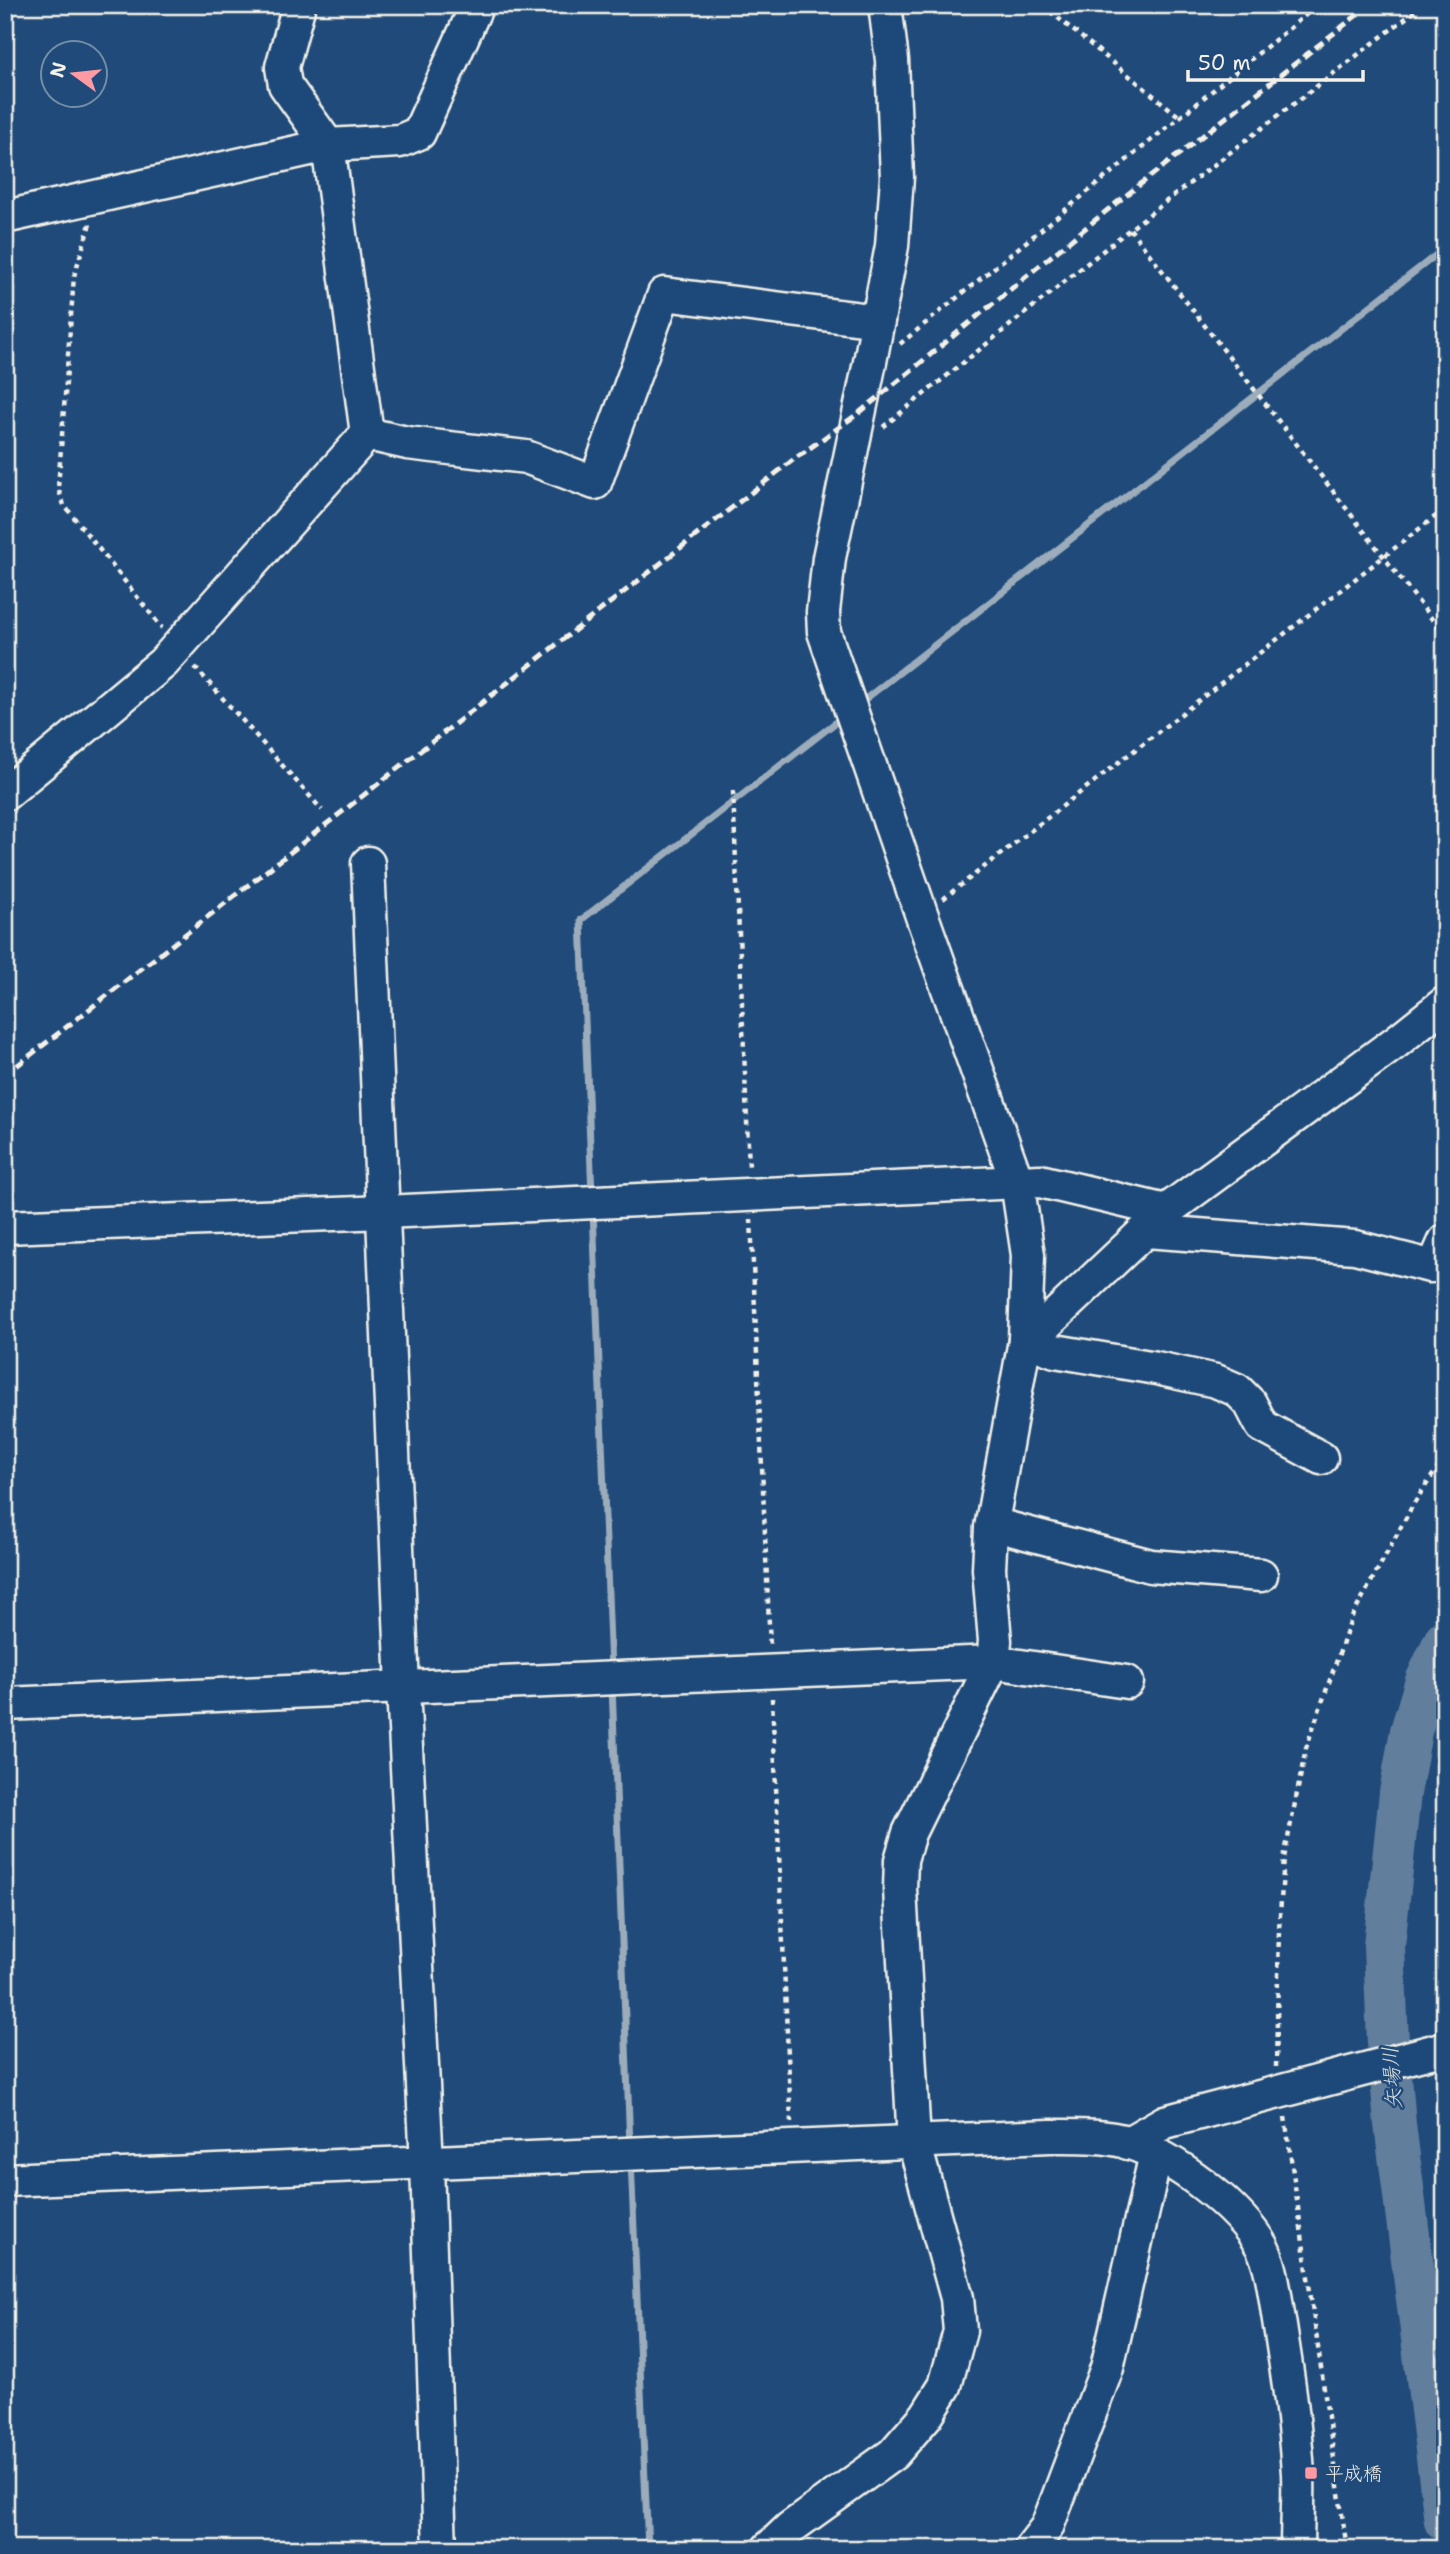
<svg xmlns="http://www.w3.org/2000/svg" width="1450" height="2554" font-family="'Shantell Sans','Klee One',sans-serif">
  <rect width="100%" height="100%" fill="#1f4a7a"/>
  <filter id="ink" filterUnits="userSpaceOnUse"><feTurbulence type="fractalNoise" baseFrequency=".0143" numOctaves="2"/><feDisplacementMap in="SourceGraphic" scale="14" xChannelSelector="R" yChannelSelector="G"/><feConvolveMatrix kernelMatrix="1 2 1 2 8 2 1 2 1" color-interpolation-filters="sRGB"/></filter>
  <g filter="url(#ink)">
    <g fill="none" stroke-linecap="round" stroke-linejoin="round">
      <g stroke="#9cacbb" stroke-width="7">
        <path d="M 859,704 L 1445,248"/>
        <path d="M 592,1195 L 581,920 L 844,716"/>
        <path d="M 593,1210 L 611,1670"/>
        <path d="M 612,1686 L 630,2146"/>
        <path d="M 631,2161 L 648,2549"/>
      </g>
      <path stroke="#627e9d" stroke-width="42" d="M 1445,1640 L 1426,1681 L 1411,1731 L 1400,1793 L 1384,1946 L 1388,2043 L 1395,2124 L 1445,2521"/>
      <defs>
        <g id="minor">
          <path d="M 299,5 L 282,67 L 285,85 L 328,145 L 367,434 L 407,443 L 526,457 L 595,483 L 664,294 L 878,321"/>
          <path d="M 5,217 L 328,145 L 400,141 L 419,133 L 477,5"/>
          <path d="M 5,794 L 163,663 L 367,434"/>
          <path d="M 368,863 L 403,1688 L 427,2164 L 440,2549"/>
          <path d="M 5,1227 L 384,1212 L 1040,1181 L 1166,1211"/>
          <path d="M 1146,1231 L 1355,1247 L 1430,1266 L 1438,1257 L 1445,1241"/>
          <path d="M 1025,1340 L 1044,1326 L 1166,1211 L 1396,1042 L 1445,1003"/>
          <path d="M 1025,1340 L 1055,1351 L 1156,1368 L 1216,1381 L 1237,1390 L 1250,1403 L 1262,1426 L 1321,1458"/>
          <path d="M 991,1528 L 1007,1528 L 1151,1566 L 1261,1575"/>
          <path d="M 5,1704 L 993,1662 L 1127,1682"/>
          <path d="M 1128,2143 L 1165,2122 L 1445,2048"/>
          <path d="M 5,2180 L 1050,2136 C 1076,2136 1105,2135 1130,2143 C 1175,2158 1239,2206 1262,2247 C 1273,2268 1275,2297 1279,2320 C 1287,2371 1295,2422 1298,2474 C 1299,2499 1297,2524 1297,2549"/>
          <path d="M 768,2549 L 790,2528 L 893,2454 L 926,2416 L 945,2386 L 960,2331 L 957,2298 L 914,2142 L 900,1889 L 901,1860 L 909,1833 L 993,1662 L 995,1641 L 989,1569 L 991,1528 L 1025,1340 L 1028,1255 L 1017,1182 L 922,916 L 824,632 L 823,612 L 829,558 L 870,362 L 892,246 L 897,177 L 892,60 L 885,5"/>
          <path d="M 1030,2549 L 1047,2527 L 1107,2368 L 1156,2154"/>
        </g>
      </defs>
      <use href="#minor" stroke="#f4f1e8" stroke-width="37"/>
      <g stroke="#f4f1e8" stroke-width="4.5" stroke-dasharray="5 5" stroke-linecap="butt">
        <path d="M 1042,5 L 1180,117"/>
        <path d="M 90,224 L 74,276 L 58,488 L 64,505 L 162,628"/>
        <path d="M 1130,229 L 1445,636"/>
        <path d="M 900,344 L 1318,5"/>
        <path d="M 883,427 L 1130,229 L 1423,5"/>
        <path d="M 195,667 L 322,810"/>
        <path d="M 733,791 L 749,1168"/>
        <path d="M 943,899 L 1445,509"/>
        <path d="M 751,1219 L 770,1647"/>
        <path d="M 772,1698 L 791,2122"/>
        <path d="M 1276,2067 L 1279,1929 L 1284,1858 L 1306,1748 L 1352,1617 L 1414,1503 L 1445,1457"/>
        <path d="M 1285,2117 L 1347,2549"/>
      </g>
      <use href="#minor" stroke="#1f4a7a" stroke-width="32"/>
      <path stroke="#f4f1e8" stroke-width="5" stroke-dasharray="10 5" stroke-linecap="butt" d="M 5,1075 L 793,460 L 859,413 L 1110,208 L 1370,5"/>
    </g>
  </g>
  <rect fill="#ff9aa2" stroke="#1f4a7a" stroke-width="2.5" x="1304" y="2466" width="14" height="14" rx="3.5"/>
  <g text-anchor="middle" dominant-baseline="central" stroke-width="5" stroke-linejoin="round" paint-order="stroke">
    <g font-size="19" fill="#f4f1e8" stroke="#1f4a7a" text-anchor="start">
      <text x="1325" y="2473">平成橋</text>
    </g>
    <g font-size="21" font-style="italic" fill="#dee0dd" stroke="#1f4a7a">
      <text transform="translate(1392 2078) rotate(-94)">矢場川</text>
    </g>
  </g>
  <rect width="1450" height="2554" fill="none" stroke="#1f4a7a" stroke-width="28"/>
  <rect x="14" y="14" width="1422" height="2526" fill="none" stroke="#f4f1e8" stroke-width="2.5" filter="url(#ink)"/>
  <g transform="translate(74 74) rotate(285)"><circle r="33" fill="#1f4a7a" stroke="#748da6" stroke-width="2"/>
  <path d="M0-5L12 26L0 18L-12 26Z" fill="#ff9aa2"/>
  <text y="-10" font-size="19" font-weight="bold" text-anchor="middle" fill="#f4f1e8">N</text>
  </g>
  <path d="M1188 70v10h175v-10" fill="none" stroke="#f4f1e8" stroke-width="3.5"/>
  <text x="1198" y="70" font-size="21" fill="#f4f1e8" stroke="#1f4a7a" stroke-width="5" paint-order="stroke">50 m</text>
</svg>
